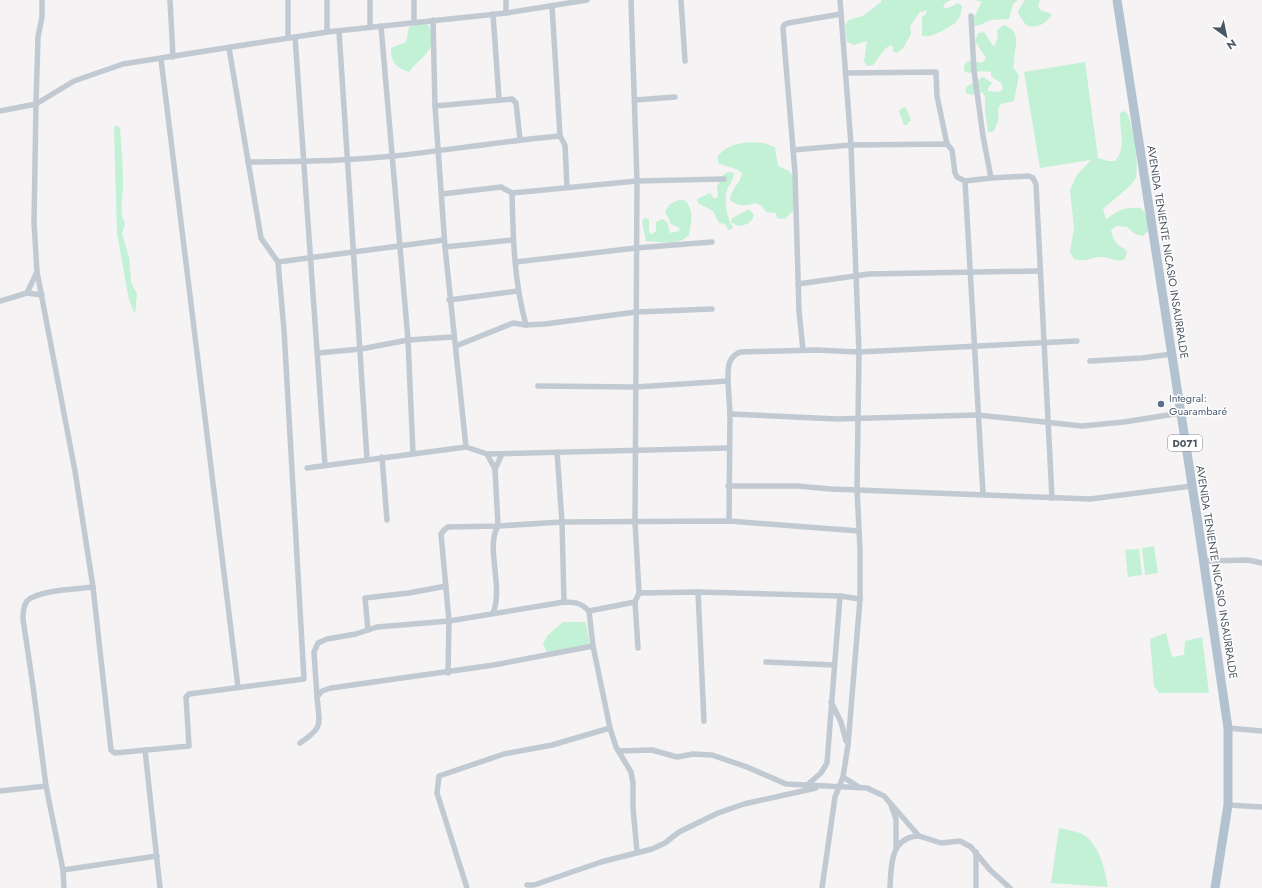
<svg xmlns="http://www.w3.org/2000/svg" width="1262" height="888" font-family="Jost,sans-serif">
  <rect width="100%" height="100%" fill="#f5f3f3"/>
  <g fill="#c3f1d5">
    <path d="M 881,0 L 951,0 L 945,3 L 943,8 L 948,8 L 958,3 L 962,6 C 961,22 953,25 940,32 C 933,35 930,37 922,36 L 922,17 L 926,14 L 927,10 L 920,12 L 910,26 L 911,34 L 904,47 L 897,53 L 893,52 L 893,47 L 890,45 L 885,49 L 873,65 L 867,66 L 864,61 L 867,41 L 854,45 L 847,42 L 845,25 L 849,20 L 863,16 L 881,2 Z"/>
    <path d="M 975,0 L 1018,0 L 1013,4 L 1009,19 L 990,20 L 980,25 L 970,27 L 969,20 L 974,17 L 982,2 Z"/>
    <path d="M 1025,0 L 1040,0 L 1038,6 L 1040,10 L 1052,14 C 1046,24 1037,29 1026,25 L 1019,15 L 1018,11 Z"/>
    <path d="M 419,23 L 428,24 C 440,50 423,54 409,72 C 396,67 391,63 391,48 L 406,42 L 409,27 Z"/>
    <path d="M 1004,25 C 1018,31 1017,38 1015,51 C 1014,56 1015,62 1013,67 L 1019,76 L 1014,101 L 1001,104 L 998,109 C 1000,118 997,125 993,132 L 988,132 L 985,112 L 985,96 L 982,92 L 972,95 L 966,93 L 966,87 L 983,77 L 992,83 L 988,88 L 988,91 L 1000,92 L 1003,88 L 1001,83 L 991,76 L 991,72 L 981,71 L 969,73 L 964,71 L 964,65 L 968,61 L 982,63 L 986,58 L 975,41 L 978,33 L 984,32 L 994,47 L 998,37 L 997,30 Z"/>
    <path d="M 1085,62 L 1098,158 L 1108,161 L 1115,161 C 1127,148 1119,129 1120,113 L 1125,111 C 1133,118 1139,165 1136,177 C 1134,185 1110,202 1103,209 L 1106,219 C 1120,210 1122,207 1141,208 L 1148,217 L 1150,229 L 1143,236 L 1135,234 L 1127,227 L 1116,226 L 1111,230 C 1113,240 1116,245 1125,249 L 1127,253 L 1124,260 C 1111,262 1112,257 1103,257 C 1090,256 1089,263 1074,259 L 1070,252 L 1074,228 L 1070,190 L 1077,175 L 1091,160 L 1040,168 L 1024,72 Z"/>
    <path d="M 906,107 L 911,120 L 907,125 L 904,125 L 899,111 L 902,108 Z"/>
    <path d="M 116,125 L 120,128 C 121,146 123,164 123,181 C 124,197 118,210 125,224 L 122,234 L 129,257 L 131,282 L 137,294 L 135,314 L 129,300 L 117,233 L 114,128 Z"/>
    <path d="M 764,143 L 775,147 L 778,166 L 789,171 L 796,180 L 798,207 L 784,219 L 777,218 L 776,213 L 766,212 L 762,206 L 756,203 C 745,206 739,207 730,200 C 730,189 741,184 742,173 C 736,167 726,167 718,163 L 718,156 C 729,142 747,142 764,143 Z"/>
    <path d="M 728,172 L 734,173 C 734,181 727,186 726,194 C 725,203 727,220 733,227 L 730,230 L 728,229 L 725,224 L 719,223 L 713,211 L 698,203 L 697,199 L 710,193 L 714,199 L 718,197 L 717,187 L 724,174 Z"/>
    <path d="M 679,200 L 684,200 C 695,209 691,223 689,235 L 682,240 L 673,243 L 646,241 L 642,222 L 644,218 L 649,219 L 649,233 L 652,234 L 656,231 L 656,222 L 662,219 L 667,222 L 670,233 L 679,231 L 680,228 L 671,224 L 665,211 L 670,204 Z"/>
    <path d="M 749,209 L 754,215 C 752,223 746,225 738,226 L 731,222 L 732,218 Z"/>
    <path d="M 1154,546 L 1158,573 L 1145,575 L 1142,548 Z"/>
    <path d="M 1139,549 L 1142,575 L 1128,577 L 1125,550 Z"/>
    <path d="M 563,622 L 586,622 L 590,646 L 548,655 L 543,644 L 547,636 Z"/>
    <path d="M 1166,633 L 1172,657 L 1184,655 L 1185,641 L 1202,637 L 1209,693 L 1159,693 L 1154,686 L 1150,639 Z"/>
    <path d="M 1059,828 C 1066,830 1074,831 1080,833 C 1099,841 1105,870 1108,887 L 1051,883 Z"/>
  </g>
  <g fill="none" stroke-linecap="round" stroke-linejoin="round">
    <g stroke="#c1cad2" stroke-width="5.5">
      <path d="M 170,0 L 173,57"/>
      <path d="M 288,0 L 288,38"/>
      <path d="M 370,0 L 370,27"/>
      <path d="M 631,0 L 637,181 L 635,522 L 639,593 L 635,602 L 638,648"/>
      <path d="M 681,0 L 685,61"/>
      <path d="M 840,0 L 851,145 L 859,352 L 857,489 L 860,550 L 860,599 L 848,745 L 843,777 L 859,787"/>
      <path d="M 552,6 L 560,136 L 565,145 L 567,187"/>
      <path d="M 506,13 L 506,0"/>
      <path d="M 493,14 L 499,99"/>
      <path d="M 971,16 L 974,71 L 983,136 L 991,178 L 1029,176 L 1033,178 L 1036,184 L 1052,498"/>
      <path d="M 433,20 L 435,106 L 445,247 L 466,447"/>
      <path d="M 414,22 L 414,0"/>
      <path d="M 381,26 L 408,340 L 413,453"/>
      <path d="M 339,31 L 367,459"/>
      <path d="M 327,32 L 327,0"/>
      <path d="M 295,37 L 325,465"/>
      <path d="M 161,59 L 238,687"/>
      <path d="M 846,73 L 936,72 L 937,96 L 947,144"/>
      <path d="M 635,100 L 675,97"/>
      <path d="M 435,106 L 512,99 L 516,103 L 520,139"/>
      <path d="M 0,111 L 36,104 L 38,37 L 42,17 L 42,0"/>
      <path d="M 793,150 L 851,145 L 947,144 L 952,150 L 955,173 L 957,177 L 965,181"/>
      <path d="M 248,162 C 296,162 345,161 394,156 C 449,150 504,141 560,136"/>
      <path d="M 512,193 L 637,181 L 724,179"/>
      <path d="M 442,194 L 501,187 L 512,193 C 513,237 514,282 526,325"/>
      <path d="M 445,247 L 513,240"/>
      <path d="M 278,262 L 444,240"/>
      <path d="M 516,262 L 636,248 L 712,242"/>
      <path d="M 798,284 L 869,274 L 1039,271"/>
      <path d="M 27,293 L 37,272"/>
      <path d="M 449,300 L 518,291"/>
      <path d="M 0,301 L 27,293 L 42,295"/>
      <path d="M 456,346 L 513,323 L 526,325 L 545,324 L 636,312 L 712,309"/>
      <path d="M 803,350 L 799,311 L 795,173 L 783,29 L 784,25 L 788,23 L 841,14"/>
      <path d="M 318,353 L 361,349 L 408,340 L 453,337"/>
      <path d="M 1090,361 L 1142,358 L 1172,354"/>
      <path d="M 728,381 C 728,368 727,358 740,352 L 815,350 L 859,352 L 1077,341"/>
      <path d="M 538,386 L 636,387 L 728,381 L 730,414 L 729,521"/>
      <path d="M 730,414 L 837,419 L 977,415 L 1082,426 L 1124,422 L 1181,413"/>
      <path d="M 557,452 L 562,522 L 564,602"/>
      <path d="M 487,454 L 495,469 L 498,526 C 485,547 504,587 493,613"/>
      <path d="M 382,457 L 387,520"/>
      <path d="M 307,468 L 466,447 L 487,454 L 729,448"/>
      <path d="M 495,469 L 502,454"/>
      <path d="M 728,486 L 797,486 L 831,489 L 1090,499 L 1192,486"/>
      <path d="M 983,494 L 965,181 L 991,178"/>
      <path d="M 1204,561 L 1248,560 L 1262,563"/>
      <path d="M 93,587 L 111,750 L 115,753 L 189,746 L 186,697 L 189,694 L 304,679 L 284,330 L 278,262 L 261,238 L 229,48"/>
      <path d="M 698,592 L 704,721"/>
      <path d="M 639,593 L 698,592 L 840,596 L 860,599"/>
      <path d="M 589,611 L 635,602"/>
      <path d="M 368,630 L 365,598 L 409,593 L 446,586"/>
      <path d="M 766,662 L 834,665"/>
      <path d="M 448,673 L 449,621 L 441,534 L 444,530 L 448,527 L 498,526 L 562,522 L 729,521 L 859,531"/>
      <path d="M 317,697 L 314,652 L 318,643 L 327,639 L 356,634 L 377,627 L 449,621 L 564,602 C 576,602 581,603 589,611 L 593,646 L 610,728 L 616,747 L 631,772 L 633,783 L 633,808 L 637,852"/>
      <path d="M 831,702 L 841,722 L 846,741"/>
      <path d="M 1228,728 L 1262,731"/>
      <path d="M 300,743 C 325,726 319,724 317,697 L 322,691 L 331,688 L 494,665 L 593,646"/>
      <path d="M 145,750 L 160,888"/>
      <path d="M 619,751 L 652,750 L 677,757 L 693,754 L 712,755 L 747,767 L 786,784 L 867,788 L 884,796 L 919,836 L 941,843 L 960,841 L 971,847 L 990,870 L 1010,888"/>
      <path d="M 806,786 L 821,773 L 827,763 L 840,596"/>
      <path d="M 0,791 L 46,786"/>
      <path d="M 891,805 L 896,819 L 896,847"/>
      <path d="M 1228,805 L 1262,807"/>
      <path d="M 976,852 L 976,888"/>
      <path d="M 63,870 L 157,856"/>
      <path d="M 527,885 L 534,885 L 601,862 L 652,849 L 665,843 L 679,832 L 718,813 L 744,804 L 816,788"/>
      <path d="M 64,888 L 63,870 L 46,786 L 33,686 L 23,619 C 23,613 23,606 27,601 C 37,590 78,589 93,587 L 75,471 L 37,272 L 34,222 L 36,104 L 74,81 L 123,64 L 327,32 L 506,13 L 587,0"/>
      <path d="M 467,888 L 437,793 L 439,776 L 504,754 L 552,745 L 610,728"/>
      <path d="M 822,888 L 835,797 L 843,777"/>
      <path d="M 890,888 C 891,866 890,837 919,836"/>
    </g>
    <path stroke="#b3c2d1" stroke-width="9" d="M 1117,0 L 1199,530 L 1228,728 L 1228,805 L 1215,888"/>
  </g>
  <circle fill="#5c6f8a" stroke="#fff" stroke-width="1.5" cx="1161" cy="404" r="4"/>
  <g text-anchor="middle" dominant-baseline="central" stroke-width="3" stroke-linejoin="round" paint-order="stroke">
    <rect fill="#fff" stroke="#808990" stroke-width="1" x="1168" y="435" width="34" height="16" rx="3"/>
    <g font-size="10" font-weight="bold" fill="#4a5661">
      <text x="1185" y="443">D071</text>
    </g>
    <g font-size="11" fill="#4a5661" stroke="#fff">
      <text transform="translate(1168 252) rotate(81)">AVENIDA TENIENTE NICASIO INSAURRALDE</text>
      <text transform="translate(1217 572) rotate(81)">AVENIDA TENIENTE NICASIO INSAURRALDE</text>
    </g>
    <g font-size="11" fill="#4e5e75" stroke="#fff" text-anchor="start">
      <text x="1169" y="398">Integral:<tspan x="1169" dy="13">Guarambaré</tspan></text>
    </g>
  </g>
  <g transform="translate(1226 36) rotate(147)" stroke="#ffffff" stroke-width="3" paint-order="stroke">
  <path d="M0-3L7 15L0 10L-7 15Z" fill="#4a5661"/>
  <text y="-6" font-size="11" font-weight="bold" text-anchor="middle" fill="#4a5661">N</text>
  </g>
</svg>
